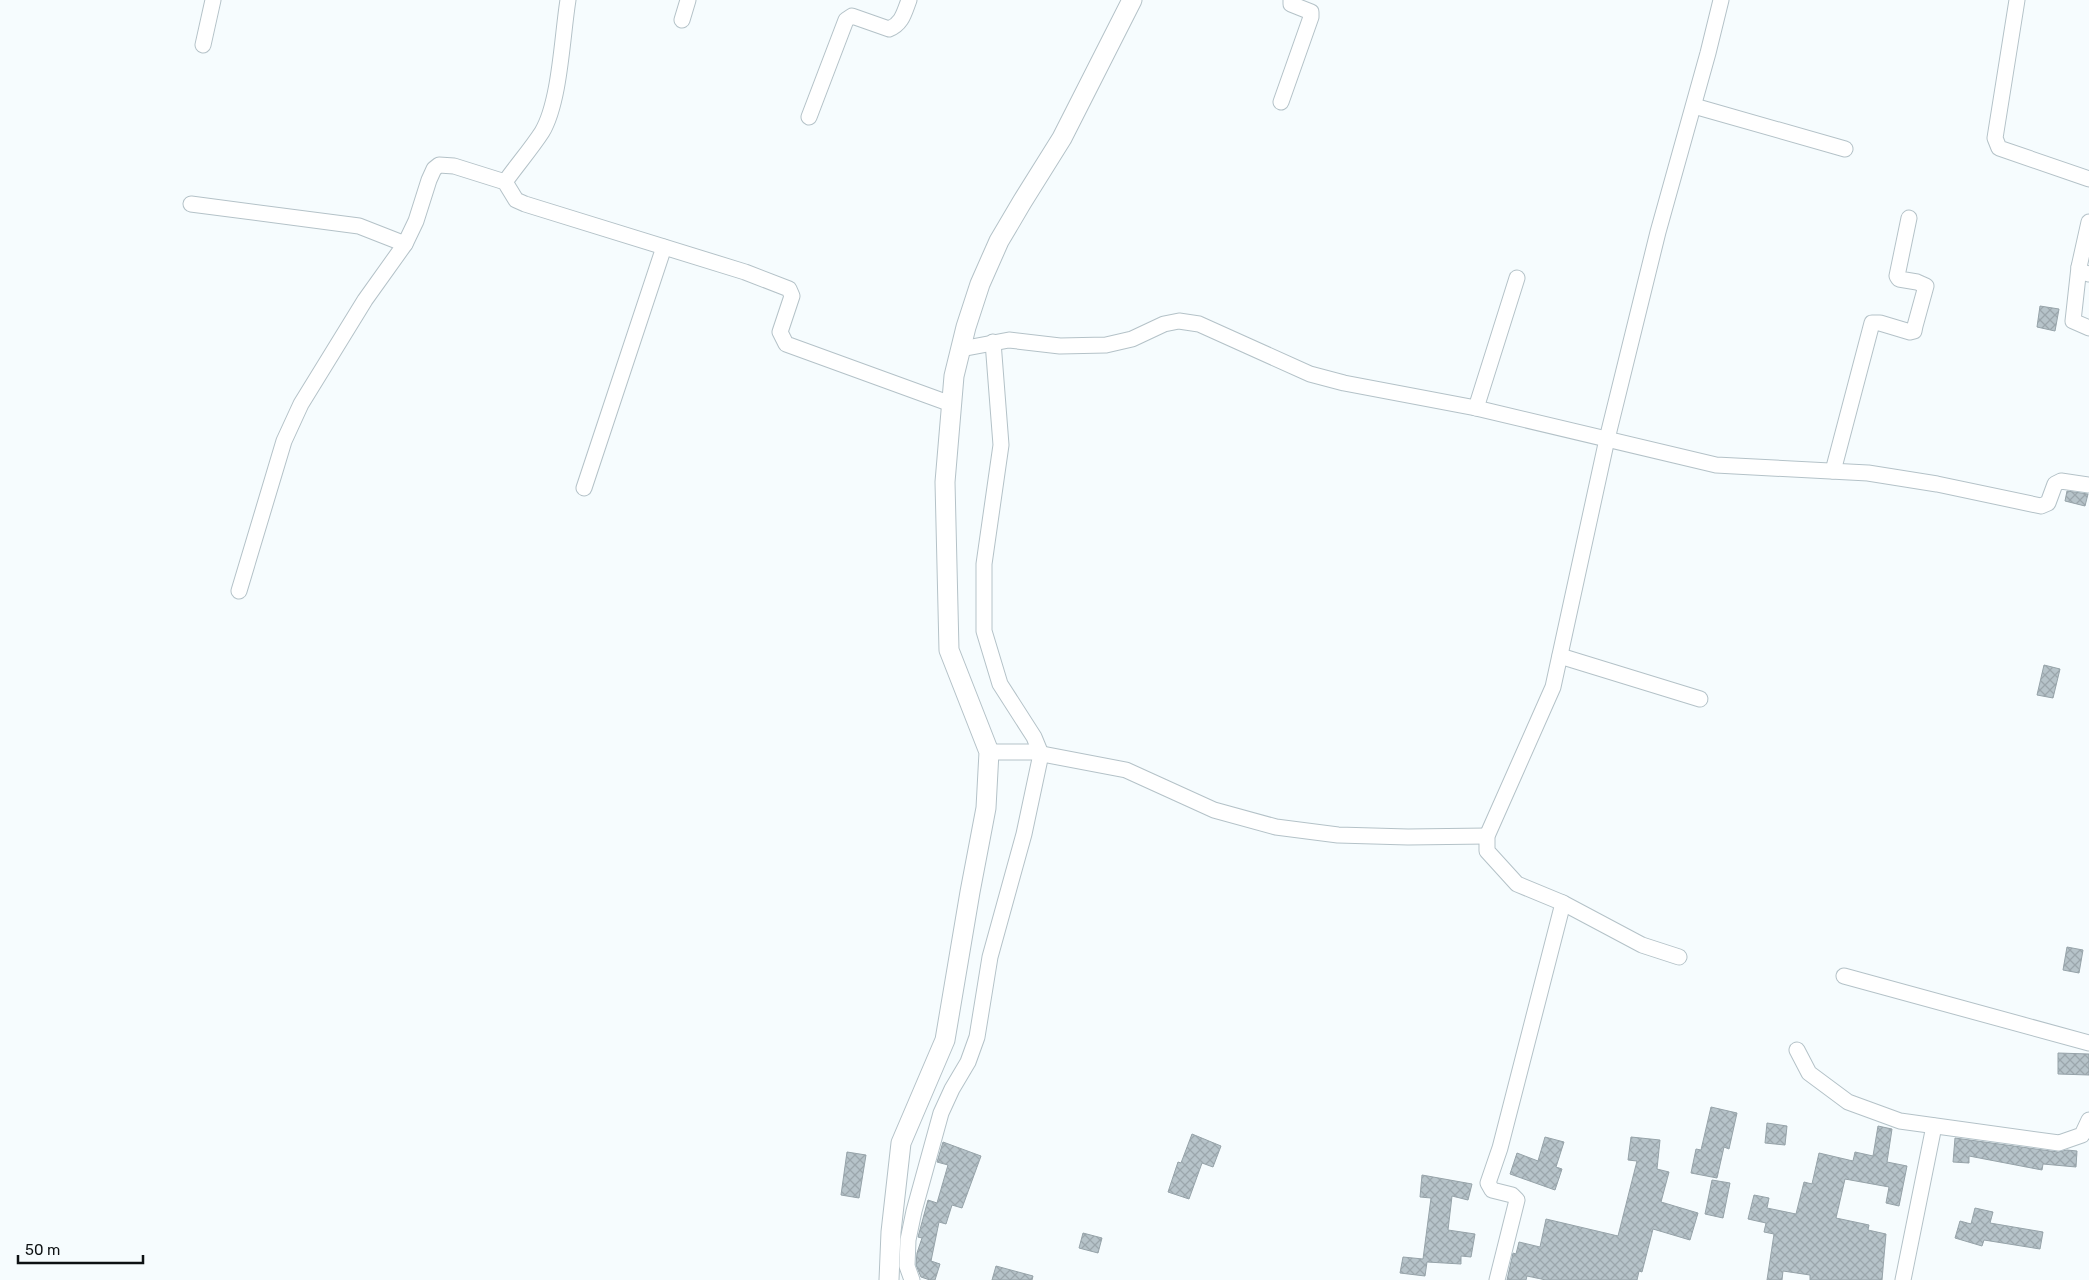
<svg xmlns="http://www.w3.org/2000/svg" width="2089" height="1280" font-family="Rubik,sans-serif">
  <defs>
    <pattern id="building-cross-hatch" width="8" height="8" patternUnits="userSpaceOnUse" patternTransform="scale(1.25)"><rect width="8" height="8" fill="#b6c3c9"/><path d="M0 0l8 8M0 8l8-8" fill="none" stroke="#9ba6ac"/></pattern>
  </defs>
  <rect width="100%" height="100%" fill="#f6fcfe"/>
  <g fill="url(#building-cross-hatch)" stroke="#96a3a9">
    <path d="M 2040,306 L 2059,309 L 2055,331 L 2037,327 Z"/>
    <path d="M 2067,491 L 2088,494 L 2085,506 L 2065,501 Z"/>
    <path d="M 2044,665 L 2060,669 L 2053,698 L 2037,695 Z"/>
    <path d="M 2067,947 L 2083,950 L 2079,973 L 2063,970 Z"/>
    <path d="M 2058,1053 L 2089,1054 L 2089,1075 L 2058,1074 Z"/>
    <path d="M 1711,1107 L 1737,1113 L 1729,1149 L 1724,1147 L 1717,1178 L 1691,1173 L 1696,1149 L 1701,1150 Z"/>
    <path d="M 1767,1123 L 1787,1126 L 1785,1145 L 1765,1143 Z"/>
    <path d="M 1878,1126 L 1892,1129 L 1887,1162 L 1907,1166 L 1899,1206 L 1886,1203 L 1889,1187 L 1845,1179 L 1836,1218 L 1869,1225 L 1868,1230 L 1886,1234 L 1882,1280 L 1810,1280 L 1810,1275 L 1783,1271 L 1782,1280 L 1767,1280 L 1774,1234 L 1764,1232 L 1766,1223 L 1748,1219 L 1754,1195 L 1769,1198 L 1767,1208 L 1796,1214 L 1804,1182 L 1812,1184 L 1819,1153 L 1853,1161 L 1855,1152 L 1873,1156 Z"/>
    <path d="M 1192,1134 L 1221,1146 L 1213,1167 L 1202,1163 L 1189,1199 L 1168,1192 L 1178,1162 L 1181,1163 Z"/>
    <path d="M 1545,1137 L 1564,1142 L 1556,1167 L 1562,1169 L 1555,1190 L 1510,1174 L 1517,1153 L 1538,1161 Z"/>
    <path d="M 1631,1137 L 1660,1140 L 1657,1169 L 1669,1172 L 1661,1202 L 1698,1213 L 1690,1240 L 1653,1229 L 1642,1272 L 1639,1271 L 1637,1280 L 1546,1280 L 1527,1276 L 1526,1280 L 1507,1280 L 1513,1253 L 1516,1254 L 1519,1242 L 1540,1247 L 1546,1219 L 1618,1236 L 1637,1161 L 1628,1160 Z"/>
    <path d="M 1955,1138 L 2058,1152 L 2067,1150 L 2077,1151 L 2076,1167 L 2043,1164 L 2042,1170 L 1969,1156 L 1969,1163 L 1953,1162 Z"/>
    <path d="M 943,1142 L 981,1156 L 962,1208 L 952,1205 L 946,1224 L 939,1222 L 931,1261 L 940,1264 L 935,1280 L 930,1280 L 921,1277 L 916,1265 L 917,1253 L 922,1238 L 918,1237 L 928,1200 L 937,1203 L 948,1165 L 937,1162 Z"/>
    <path d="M 847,1152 L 866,1155 L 859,1198 L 841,1195 Z"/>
    <path d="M 1422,1175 L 1472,1184 L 1468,1200 L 1452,1196 L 1448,1230 L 1475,1234 L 1471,1257 L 1461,1256 L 1461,1264 L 1427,1262 L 1425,1276 L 1400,1273 L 1403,1257 L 1423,1259 L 1431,1198 L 1420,1197 Z"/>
    <path d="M 1712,1180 L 1730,1183 L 1723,1218 L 1705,1214 Z"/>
    <path d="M 1975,1208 L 1993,1212 L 1990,1223 L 2043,1232 L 2040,1249 L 1984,1240 L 1982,1246 L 1955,1238 L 1960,1221 L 1971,1224 Z"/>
    <path d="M 1083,1233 L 1102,1238 L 1098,1253 L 1079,1248 Z"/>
    <path d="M 996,1266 L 1033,1276 L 1032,1280 L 992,1280 Z"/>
  </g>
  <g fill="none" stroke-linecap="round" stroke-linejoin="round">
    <defs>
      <g id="minor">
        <path d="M 2017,0 L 1995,138 L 1999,148 L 2089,179"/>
        <path d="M 682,20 L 688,0"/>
        <path d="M 203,45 L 213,0"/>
        <path d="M 1281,102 L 1311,17 L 1311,12 L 1291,4 L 1291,0"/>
        <path d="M 1694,106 L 1845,149"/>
        <path d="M 809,117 L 846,20 L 852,16 L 889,29 C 902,24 904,13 909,0"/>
        <path d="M 505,182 C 517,165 531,149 542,132 C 560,102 562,37 568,0"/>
        <path d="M 191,204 L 359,226 L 405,244"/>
        <path d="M 2089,222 L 2079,267 L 2082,272 L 2089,274"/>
        <path d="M 2079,267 L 2073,321 L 2089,328"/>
        <path d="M 961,349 L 1009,340 L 1060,346 L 1106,345 L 1132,339 L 1164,324 L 1179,321 L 1199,324 L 1310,374 L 1344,383 L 1476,408 L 1716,465 L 1868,473 L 1937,484 L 2041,506 L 2048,503 L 2055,484 L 2061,481 L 2089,485"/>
        <path d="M 1476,408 L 1517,278"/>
        <path d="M 1833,471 L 1872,323 L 1880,323 L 1910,332 L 1914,331 L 1915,326 L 1926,286 L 1917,282 L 1899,279 L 1897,276 L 1909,218"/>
        <path d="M 584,488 L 664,247"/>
        <path d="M 239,591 L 284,441 L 301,404 L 365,300 L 405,244 L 416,221 L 429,180 L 434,169 L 439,165 L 454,166 L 505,182 L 516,200 L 525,204 L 745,272 L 789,289 L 792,296 L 780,332 L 786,344 L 951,404"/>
        <path d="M 1560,656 L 1700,699"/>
        <path d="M 989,752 L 1032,752 L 1126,770 L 1214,810 L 1276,827 L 1338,835 L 1408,837 L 1487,836"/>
        <path d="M 1679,957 L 1642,945 L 1563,903 L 1517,884 L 1487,851 L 1487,836 L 1553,687 L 1607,439 L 1658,232 L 1708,53 L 1721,0"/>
        <path d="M 1844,976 L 2089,1043"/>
        <path d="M 1797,1050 L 1809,1073 L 1848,1102 L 1900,1121 L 2059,1143 L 2082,1135 L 2089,1120"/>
        <path d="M 912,1280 L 907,1266 L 908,1240 L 914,1211 L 941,1113 L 952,1089 L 968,1062 L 977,1037 L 990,957 L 1024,834 L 1041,754 L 1034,737 L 1000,684 L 984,631 L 984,564 L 1001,445 L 993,342"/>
        <path d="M 1497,1280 L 1517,1200 L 1512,1195 L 1492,1190 L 1488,1183 L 1500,1148 L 1563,903"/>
        <path d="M 1903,1280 L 1934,1126"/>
      </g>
      <path id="tertiary" d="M 889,1280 L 891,1232 L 901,1143 L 945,1040 L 970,892 L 986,808 L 989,752 L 949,650 L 945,482 L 954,376 L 966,327 L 980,284 L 999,241 L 1022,202 L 1062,138 L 1132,0"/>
    </defs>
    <use href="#minor" stroke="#b4c2c8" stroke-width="17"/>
    <use href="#tertiary" stroke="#b4c2c8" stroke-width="21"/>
    <use href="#minor" stroke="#fff" stroke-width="15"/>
    <use href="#tertiary" stroke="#fff" stroke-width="19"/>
  </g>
  <path d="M18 1255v8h125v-8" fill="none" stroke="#0d1113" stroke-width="2.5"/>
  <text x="25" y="1255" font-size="15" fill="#0d1113" stroke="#f6fcfe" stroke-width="4" paint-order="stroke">50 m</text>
</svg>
